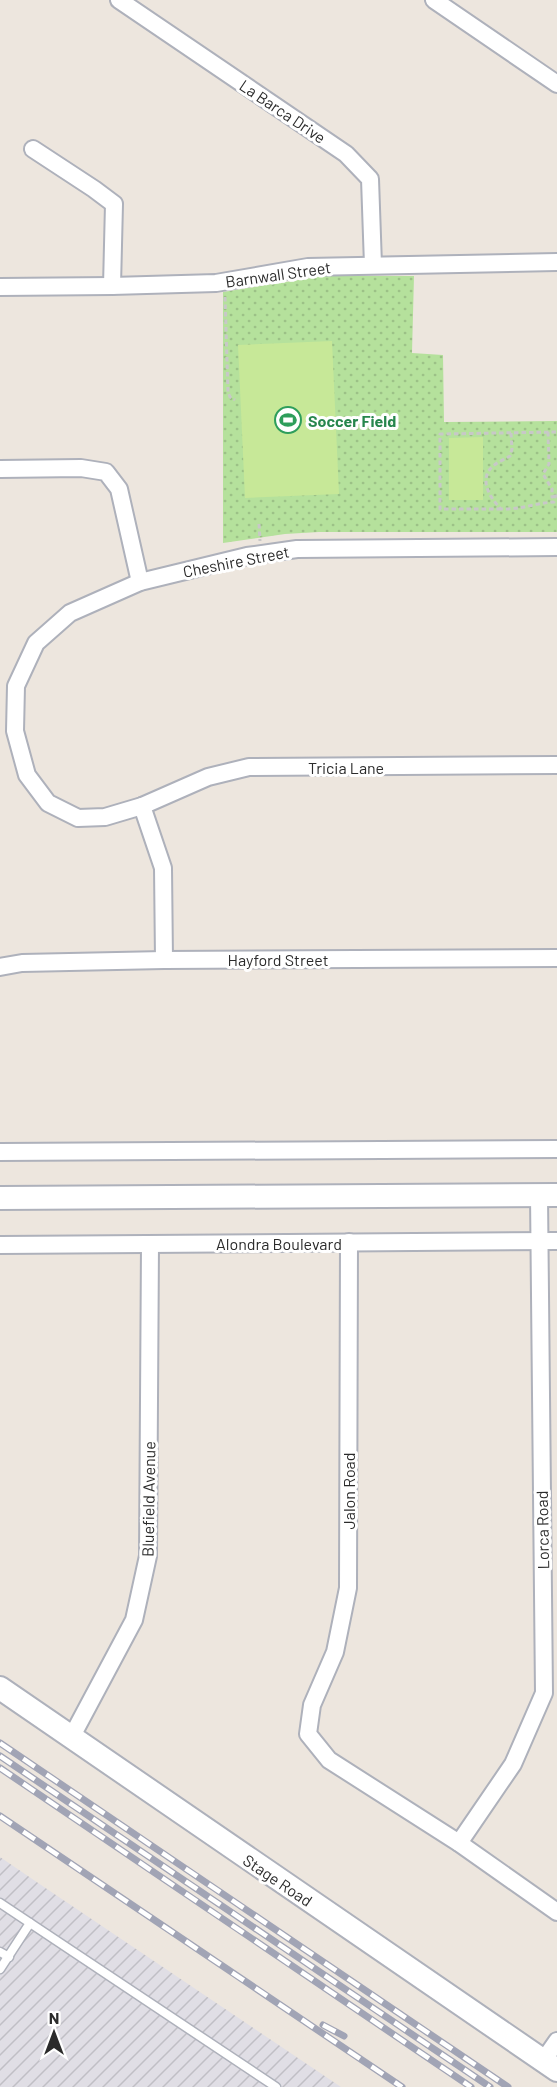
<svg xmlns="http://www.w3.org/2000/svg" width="557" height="2087" font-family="Barlow,sans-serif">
  <defs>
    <pattern id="industrial-furrows" width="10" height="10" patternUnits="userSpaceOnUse" patternTransform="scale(1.5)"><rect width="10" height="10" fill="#e0dee5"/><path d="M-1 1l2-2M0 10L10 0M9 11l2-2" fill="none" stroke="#c0bfc5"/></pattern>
    <pattern id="park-dots" width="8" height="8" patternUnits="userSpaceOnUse" patternTransform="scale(1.5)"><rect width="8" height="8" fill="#b5e19c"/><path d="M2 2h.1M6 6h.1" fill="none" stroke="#9cc187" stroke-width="1.8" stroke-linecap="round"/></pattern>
  </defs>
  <rect width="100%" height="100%" fill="#ede6de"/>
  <path fill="url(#industrial-furrows)" d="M 0,1857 L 44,1887 L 341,2087 L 0,2087 Z"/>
  <path fill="url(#park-dots)" d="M 324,276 L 414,276 L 412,353 L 443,355 L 444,422 L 557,421 L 557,532 L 319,532 L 285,534 L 223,543 L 223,292 Z"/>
  <g fill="#c7e898">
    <path d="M 332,341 L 339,494 L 245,498 L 238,345 Z"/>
    <path d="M 483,437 L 483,500 L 449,500 L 449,438 Z"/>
  </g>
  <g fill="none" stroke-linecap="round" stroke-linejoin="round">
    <defs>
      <g id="service">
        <path d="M 0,1903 L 30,1923 L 0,1969"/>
        <path d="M 30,1923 L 276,2087"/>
        <path d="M 0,1952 L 9,1957"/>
      </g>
      <g id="minor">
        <path d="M 119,0 L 346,154 L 370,179 L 373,265"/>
        <path d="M 434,0 L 557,84"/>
        <path d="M 33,149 L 94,189 L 114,204 L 112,286"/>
        <path d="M 0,287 L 112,286 L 216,283 L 308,267 L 557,262"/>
        <path d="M 0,469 L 81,468 L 106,472 L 119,489 L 140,582"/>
        <path d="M 557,547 L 297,549 L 247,556 L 140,582 L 70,613 L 36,643 L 16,686 L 15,731 L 27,775 L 48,803 L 78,818 L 105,817 L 142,806 L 208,777 L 249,767 L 557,765"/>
        <path d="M 142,806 L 163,868 L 164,960"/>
        <path d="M 0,967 L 22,963 L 164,960 L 557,958"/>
        <path d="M 0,1152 L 557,1149"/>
        <path d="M 349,1242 L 348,1588 L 335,1652 L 312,1705 L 308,1734 L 329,1760 L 459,1843 L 557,1912"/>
        <path d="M 0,1245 L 557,1241"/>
        <path d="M 71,1738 L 134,1620 L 148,1556 L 150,1244"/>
        <path d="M 459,1843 L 513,1764 L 544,1693 L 539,1195"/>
        <path d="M 543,2061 L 557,2041"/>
      </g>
      <g id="secondary">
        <path d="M 0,1198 L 557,1195"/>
        <path d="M 0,1688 L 557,2070"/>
      </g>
    </defs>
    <use href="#service" stroke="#aeb1bb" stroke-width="11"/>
    <use href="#minor" stroke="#aeb1bb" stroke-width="20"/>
    <use href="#secondary" stroke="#aeb1bb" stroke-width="26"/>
    <g stroke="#c8c8c8" stroke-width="3" stroke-dasharray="4.5 3" stroke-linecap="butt">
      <path d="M 225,297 L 228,392 L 230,397 L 235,400"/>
      <path d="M 548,432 L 549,464 L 543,474 L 552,489 L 552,497 L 555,496"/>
      <path d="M 511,433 L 512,449 L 510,456 C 505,459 498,462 493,466 C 478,479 490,498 501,509 C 519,510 536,503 554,502 L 555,496 L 557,496"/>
      <path d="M 501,509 L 440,509 L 440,434 L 557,432"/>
      <path d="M 259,524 L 260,541"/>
    </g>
    <use href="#service" stroke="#fff" stroke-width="8"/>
    <use href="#minor" stroke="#fff" stroke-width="16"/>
    <use href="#secondary" stroke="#fff" stroke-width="22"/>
    <defs>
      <g id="rail">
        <path d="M 0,1743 L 508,2087"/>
        <path d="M 0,1756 L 490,2087"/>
        <path d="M 0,1768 L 471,2087"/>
        <path d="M 0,1816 L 402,2087"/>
        <path d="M 323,2025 L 344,2036"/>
      </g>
    </defs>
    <use href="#rail" stroke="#a1a4b5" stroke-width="7"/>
    <use href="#rail" stroke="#fff" stroke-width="4.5" stroke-dasharray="14" stroke-linecap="butt"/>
  </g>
  <defs>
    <symbol id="stadium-ring" viewBox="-11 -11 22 22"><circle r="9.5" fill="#fff" stroke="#2e9e5b" stroke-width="1.5"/><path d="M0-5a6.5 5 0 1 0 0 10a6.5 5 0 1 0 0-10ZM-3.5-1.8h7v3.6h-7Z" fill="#2e9e5b"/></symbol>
  </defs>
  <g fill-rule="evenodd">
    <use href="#stadium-ring" x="273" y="405" width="30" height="30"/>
  </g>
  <g text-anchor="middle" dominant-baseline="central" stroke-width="6" stroke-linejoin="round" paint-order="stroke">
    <g font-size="16" fill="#2b2b2b" stroke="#fff">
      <text transform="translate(283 111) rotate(34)">La Barca Drive</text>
      <text transform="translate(278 274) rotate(-8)">Barnwall Street</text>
      <text transform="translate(236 561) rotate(-11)">Cheshire Street</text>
      <text x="346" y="767">Tricia Lane</text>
      <text x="278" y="959">Hayford Street</text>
      <text x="279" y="1243">Alondra Boulevard</text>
      <text transform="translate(348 1491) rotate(-90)">Jalon Road</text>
      <text transform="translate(148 1499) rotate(-89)">Bluefield Avenue</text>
      <text transform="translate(542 1530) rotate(-91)">Lorca Road</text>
      <text transform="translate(278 1880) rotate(34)">Stage Road</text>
    </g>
    <g font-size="16" font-weight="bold" fill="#27864d" stroke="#fff" text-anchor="start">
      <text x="308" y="420">Soccer Field</text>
    </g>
  </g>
  <g transform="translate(54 2033)" stroke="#ffffff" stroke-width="4.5" paint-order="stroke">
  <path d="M0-4.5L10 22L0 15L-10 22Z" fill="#2b2b2b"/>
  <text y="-9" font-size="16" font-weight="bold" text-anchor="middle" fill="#2b2b2b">N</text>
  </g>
</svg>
